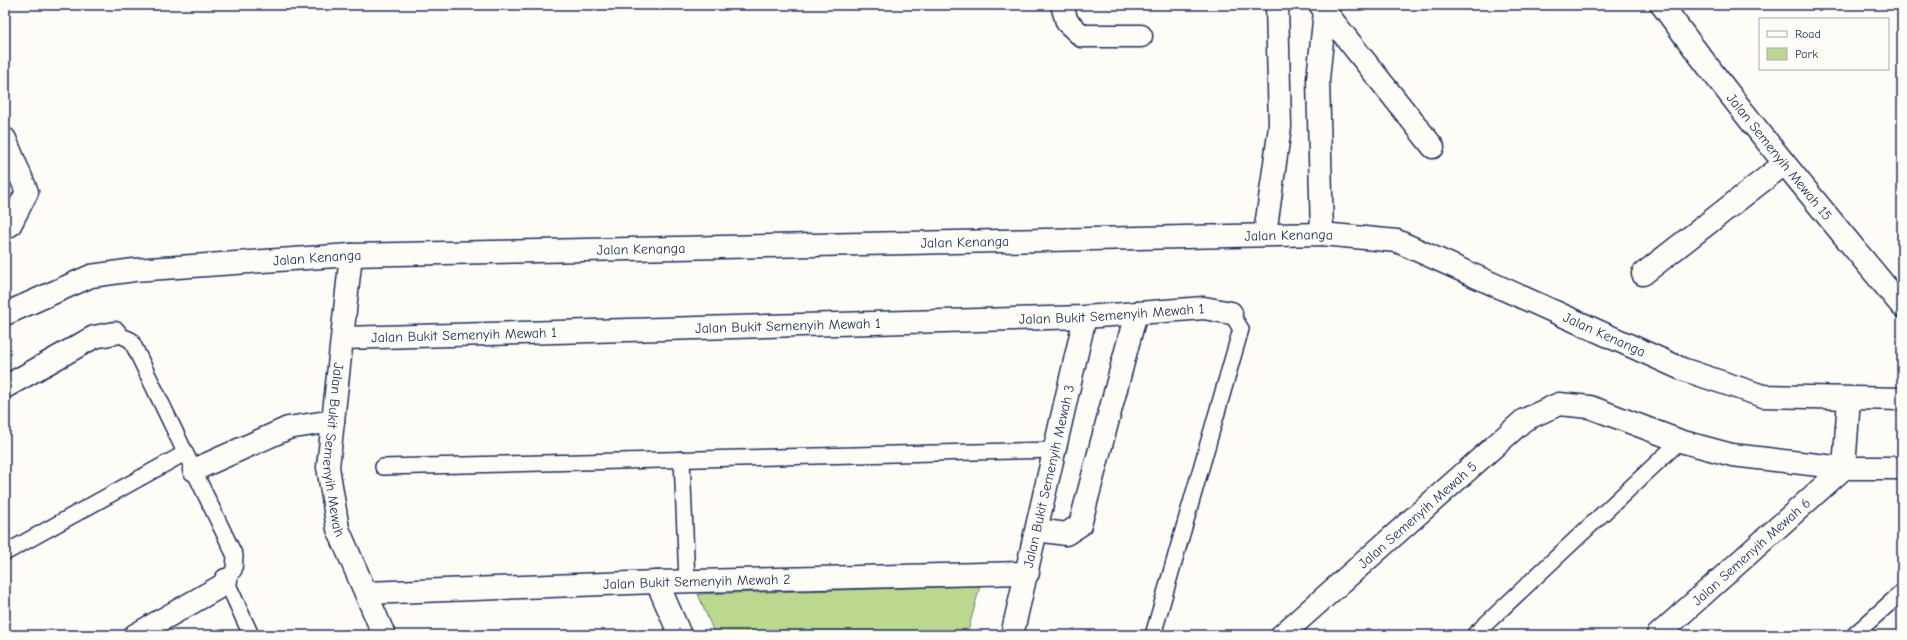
<svg xmlns="http://www.w3.org/2000/svg" width="1907" height="640" font-family="'Comic Neue',sans-serif">
  <rect width="100%" height="100%" fill="#fdfcf7"/>
  <filter id="ink" filterUnits="userSpaceOnUse"><feTurbulence type="fractalNoise" baseFrequency=".025" numOctaves="2"/><feDisplacementMap in="SourceGraphic" scale="8" xChannelSelector="R" yChannelSelector="G"/><feConvolveMatrix kernelMatrix="1 2 1 2 8 2 1 2 1" color-interpolation-filters="sRGB"/></filter>
  <g filter="url(#ink)">
    <path fill="#bcd88f" stroke="#6c8476" d="M 980,586 L 967,635 L 715,635 L 698,594 Z"/>
    <g fill="none" stroke-linecap="round" stroke-linejoin="round">
      <defs>
        <g id="lane">
          <path d="M 115,333 L 131,340 L 235,556 L 234,570 L 226,580 L 251,635"/>
          <path d="M 682,459 L 687,581"/>
          <path d="M 383,467 L 1055,450"/>
          <path d="M 5,553 L 185,453"/>
          <path d="M 1153,635 L 1241,329 L 1231,313"/>
          <path d="M 1474,635 L 1680,441"/>
          <path d="M 1854,635 L 1902,592"/>
        </g>
        <g id="street">
          <path d="M 1062,5 L 1067,22 L 1082,36 L 1141,36"/>
          <path id="s1" d="M 1662,5 C 1738,109 1820,207 1902,306"/>
          <path d="M 1321,6 L 1433,147"/>
          <path d="M 5,139 L 27,192 L 10,225 L 5,228"/>
          <path d="M 1265,234 L 1280,127 L 1277,5"/>
          <path d="M 1322,234 L 1318,79 L 1325,11"/>
          <path id="s2" d="M 351,255 L 328,467 L 338,529 L 384,635"/>
          <path d="M 1643,274 L 1784,164"/>
          <path id="s3" d="M 343,338 L 1085,317 L 1204,308 L 1231,313"/>
          <path d="M 5,387 L 94,337 L 115,333"/>
          <path d="M 194,470 L 288,428 L 333,421"/>
          <path d="M 1037,530 L 1066,534 L 1080,525 L 1136,313"/>
          <path d="M 657,582 L 680,635"/>
          <path id="s4" d="M 366,593 L 657,582 L 1028,573"/>
          <path d="M 135,635 L 223,585 L 226,580"/>
          <path id="s5" d="M 1012,635 L 1085,317"/>
          <path id="s6" d="M 1282,635 L 1524,420 L 1559,404 L 1590,407 L 1680,441 L 1732,455 L 1844,468 L 1902,468"/>
          <path id="s7" d="M 1658,635 L 1844,468"/>
        </g>
        <g id="secondary">
          <path id="s8" d="M 5,314 L 91,276 L 134,270 L 351,255 L 1322,234 L 1397,241 L 1682,369 L 1763,396 L 1902,399"/>
          <path d="M 1844,468 L 1849,399"/>
        </g>
      </defs>
      <use href="#lane" stroke="#1b2f5e" stroke-width="18"/>
      <use href="#street" stroke="#1b2f5e" stroke-width="25"/>
      <use href="#secondary" stroke="#1b2f5e" stroke-width="25"/>
      <use href="#lane" stroke="#fdfcf7" stroke-width="15"/>
      <use href="#street" stroke="#fdfcf7" stroke-width="22"/>
      <use href="#secondary" stroke="#fdfcf7" stroke-width="22"/>
    </g>
  </g>
  <g text-anchor="middle" dominant-baseline="central" stroke-width="3" stroke-linejoin="round" paint-order="stroke">
    <g font-size="14" fill="#1b2f5e" stroke="#fdfcf7">
      <text stroke="none"><textPath href="#s1" startOffset="192">Jalan Semenyih Mewah 15</textPath></text>
      <text stroke="none"><textPath href="#s8" startOffset="1293">Jalan Kenanga</textPath></text>
      <text stroke="none"><textPath href="#s8" startOffset="969">Jalan Kenanga</textPath></text>
      <text stroke="none"><textPath href="#s8" startOffset="645">Jalan Kenanga</textPath></text>
      <text stroke="none"><textPath href="#s8" startOffset="321">Jalan Kenanga</textPath></text>
      <text stroke="none"><textPath href="#s3" startOffset="769">Jalan Bukit Semenyih Mewah 1</textPath></text>
      <text stroke="none"><textPath href="#s3" startOffset="445">Jalan Bukit Semenyih Mewah 1</textPath></text>
      <text stroke="none"><textPath href="#s3" startOffset="121">Jalan Bukit Semenyih Mewah 1</textPath></text>
      <text stroke="none"><textPath href="#s8" startOffset="1629">Jalan Kenanga</textPath></text>
      <text stroke="none"><textPath href="#s2" startOffset="196">Jalan Bukit Semenyih Mewah</textPath></text>
      <text stroke="none"><textPath href="#s5" startOffset="163">Jalan Bukit Semenyih Mewah 3</textPath></text>
      <text stroke="none"><textPath href="#s6" startOffset="181">Jalan Semenyih Mewah 5</textPath></text>
      <text stroke="none"><textPath href="#s7" startOffset="125">Jalan Semenyih Mewah 6</textPath></text>
      <text stroke="none"><textPath href="#s4" startOffset="331">Jalan Bukit Semenyih Mewah 2</textPath></text>
    </g>
  </g>
  <rect width="1907" height="640" fill="none" stroke="#fdfcf7" stroke-width="20"/>
  <rect x="10" y="10" width="1887" height="620" fill="none" stroke="#1b2f5e" stroke-width="1.5" filter="url(#ink)"/>
  <rect x="1759" y="18" width="130" height="52" fill="#fdfcf7" stroke="#a3aaba"/>
  <rect x="1767" y="31" width="20" height="6" fill="#fdfcf7" stroke="#a3aaba"/>
  <text x="1795" y="38" font-size="12" fill="#1b2f5e">Road</text>
  <rect x="1767" y="48" width="20" height="12" fill="#bcd88f" stroke="#a3aaba"/>
  <text x="1795" y="58" font-size="12" fill="#1b2f5e">Park</text>
</svg>
